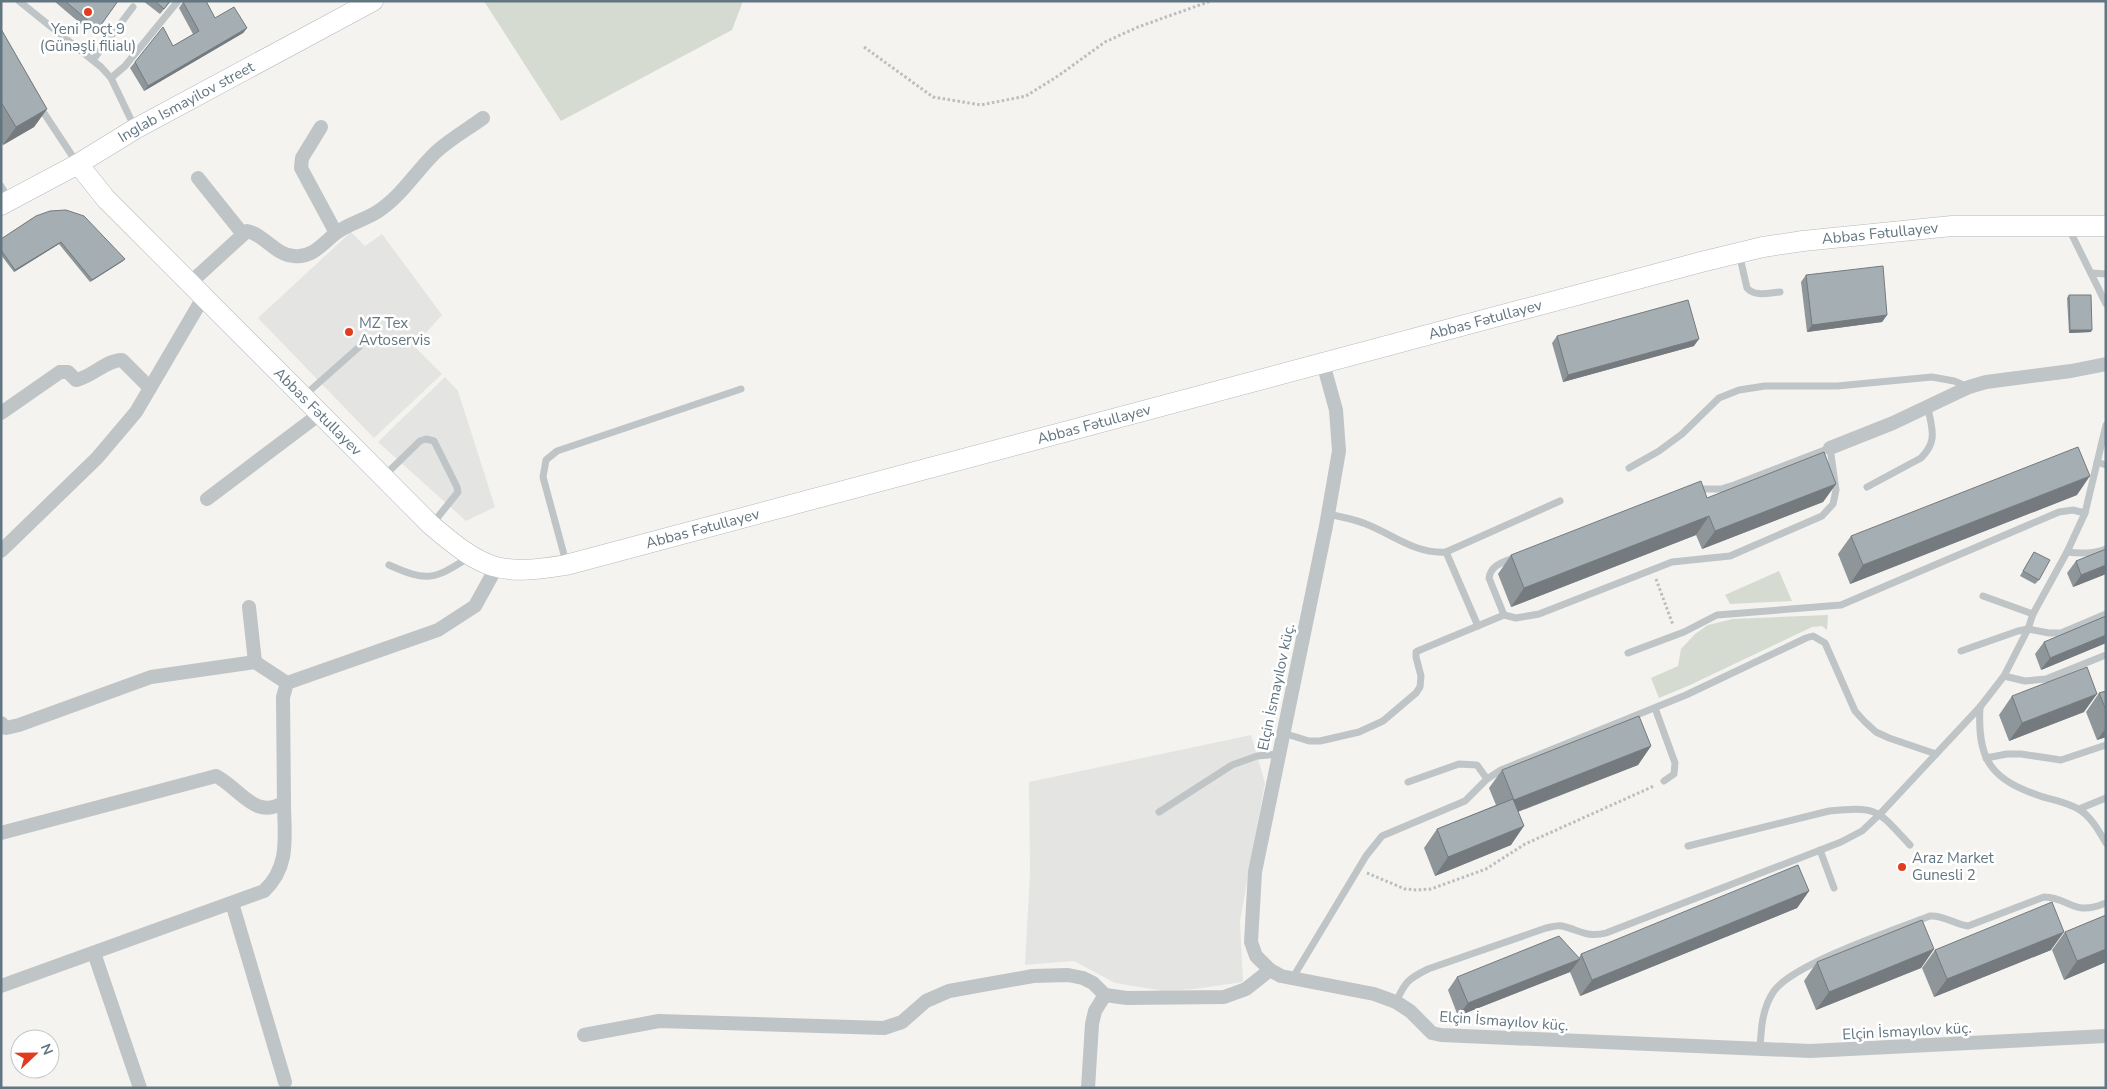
<svg xmlns="http://www.w3.org/2000/svg" width="2107" height="1089" font-family="'Nunito Sans',sans-serif">
  <rect width="100%" height="100%" fill="#f4f3ef"/>
  <g fill="#e4e5e3">
    <path d="M 351,232 L 365,246 L 382,234 L 442,315 L 414,346 L 442,374 L 374,438 L 258,318 Z"/>
    <path d="M 445,377 L 458,391 L 495,507 L 466,521 L 378,442 Z"/>
    <path d="M 1251,735 L 1265,783 L 1240,921 L 1243,982 L 1194,989 L 1164,991 L 1115,983 L 1074,961 L 1025,965 L 1030,873 L 1029,782 Z"/>
  </g>
  <g fill="#d5dbd0">
    <path d="M 484,1 L 743,1 L 732,30 L 561,121 Z"/>
    <path d="M 1779,571 L 1792,601 L 1730,604 L 1725,595 Z"/>
    <path d="M 1828,615 L 1827,630 L 1822,626 L 1812,627 L 1690,685 L 1659,698 L 1651,678 L 1678,666 L 1681,649 L 1695,634 L 1708,625 L 1733,619 Z"/>
  </g>
  <g fill="none" stroke-linecap="round" stroke-linejoin="round">
    <defs>
      <g id="secondary">
        <path id="s1" d="M 78,164 L 106,199 L 136,229 L 431,525 C 484,570 498,576 566,565 L 1701,262 L 1763,247 L 1803,241 L 1952,226 L 2106,226"/>
        <path id="s2" d="M 1,205 L 78,164 L 135,129 L 373,1"/>
      </g>
    </defs>
    <use href="#secondary" stroke="#b3b9bc" stroke-width="21"/>
    <g stroke="#bbbdbf" stroke-width="3" stroke-dasharray="2.5 2.5" stroke-linecap="butt">
      <path d="M 864,47 L 933,97 L 981,105 L 1026,96 L 1058,76 L 1105,42 L 1138,27 L 1211,1"/>
      <path d="M 1656,579 L 1673,625"/>
      <path d="M 1367,873 L 1405,889 L 1416,890 L 1431,889 L 1486,869 L 1525,844 L 1654,786"/>
    </g>
    <g stroke="#bfc4c6" stroke-width="7">
      <path d="M 19,1 L 101,67 L 111,78 L 135,128"/>
      <path d="M 93,60 L 133,7"/>
      <path d="M 111,78 L 125,66 L 178,1"/>
      <path d="M 40,107 L 77,163"/>
      <path d="M 1,186 L 8,198"/>
      <path d="M 2069,229 L 2106,304"/>
      <path d="M 1739,253 L 1747,288 C 1755,297 1768,293 1780,292"/>
      <path d="M 2091,273 L 2106,274"/>
      <path d="M 305,395 L 359,347"/>
      <path d="M 2097,462 L 2106,465"/>
      <path d="M 1629,468 L 1659,451 L 1682,434 L 1719,398 L 1739,390 L 1765,386 L 1837,386 L 1932,377 L 1954,381 L 1969,387"/>
      <path d="M 384,476 L 420,441 L 426,439 L 434,441 L 457,487 L 458,492 L 433,523"/>
      <path d="M 1867,487 L 1921,458 C 1938,441 1932,429 1928,408"/>
      <path d="M 1328,514 C 1341,517 1354,519 1366,524 C 1394,535 1415,554 1446,552 L 1560,501"/>
      <path d="M 1446,552 L 1478,626"/>
      <path d="M 2067,552 C 2081,554 2093,554 2106,549"/>
      <path d="M 566,562 L 543,477 L 546,460 L 557,451 L 741,389"/>
      <path d="M 389,565 C 427,582 433,580 468,558"/>
      <path d="M 1983,596 L 2033,614"/>
      <path d="M 1504,615 L 1489,578 C 1491,565 1503,562 1514,558"/>
      <path d="M 1961,651 L 2018,631 L 2028,629 L 2049,633 L 2061,633 L 2106,614"/>
      <path d="M 1628,653 L 1684,632 L 1717,615 L 1841,605 L 2059,512 L 2073,510 L 2085,513"/>
      <path d="M 2004,676 L 2025,681 L 2046,679 L 2106,655"/>
      <path d="M 1980,707 C 1977,762 1992,780 2043,797 C 2055,800 2069,803 2080,810 C 2091,817 2099,831 2106,843"/>
      <path d="M 1655,708 L 1675,763 L 1674,774 L 1664,781"/>
      <path d="M 1283,733 L 1309,741 L 1320,741 L 1359,732 L 1383,721 L 1416,693 L 1420,687 L 1421,676 L 1416,657 L 1416,652 L 1420,650 L 1504,615 L 1516,618 L 1539,614 L 1672,562 L 1730,556 L 1822,516 L 1833,504 L 1836,490 L 1830,448 L 1734,485 L 1721,489 L 1694,489"/>
      <path d="M 1986,758 L 2007,754 L 2021,754 L 2061,760 L 2106,745"/>
      <path d="M 1408,782 L 1459,764 L 1477,765 L 1487,779"/>
      <path d="M 2079,809 L 2106,798"/>
      <path d="M 1159,812 L 1232,765 L 1257,756 L 1279,754"/>
      <path d="M 1688,846 L 1829,811 C 1879,806 1877,810 1910,845"/>
      <path d="M 1820,850 L 1834,888"/>
      <path d="M 1292,979 L 1366,856 L 1382,836 L 1465,801 L 1487,779 L 1501,770 L 1686,695 L 1806,638 L 1813,636 L 1825,643 L 1855,711 L 1865,722 L 1876,732 L 1889,738 L 1936,754"/>
      <path d="M 1396,1002 C 1405,982 1408,979 1428,969 L 1546,928 C 1551,927 1557,925 1562,926 C 1579,930 1588,938 1606,933 L 1841,842 L 1862,831 L 1880,814 L 1980,707 L 2004,676 L 2028,629 L 2033,614 L 2067,552 L 2085,513 L 2106,425"/>
      <path d="M 1760,1050 C 1761,1029 1762,1008 1774,991 C 1793,964 1896,929 1930,916 C 1944,915 1954,924 1968,926 L 2044,897 C 2072,898 2072,917 2106,903"/>
    </g>
    <g stroke="#bfc4c6" stroke-width="14">
      <path d="M 321,127 L 302,158 L 301,168 L 336,233"/>
      <path d="M 198,178 L 242,233"/>
      <path d="M 190,283 L 247,231 C 265,235 275,255 294,256 C 313,258 323,243 336,233 C 348,224 364,220 377,212 C 401,197 416,171 436,152 C 450,139 468,129 483,118"/>
      <path d="M 1323,363 L 1336,410 L 1339,451 L 1326,526 L 1255,872 L 1251,942 L 1256,956 L 1270,970 L 1281,976 L 1374,994 L 1396,1002 L 1410,1011 L 1432,1033 L 1441,1035 L 1810,1051 L 2106,1036"/>
      <path d="M 1,413 L 60,372 L 68,372 L 76,380 C 92,377 106,360 122,360 L 150,388"/>
      <path d="M 1830,448 L 1893,423 L 1969,387 L 1986,382 L 2071,371 L 2106,364"/>
      <path d="M 207,499 L 321,413"/>
      <path d="M 1,551 L 97,458 L 136,412 L 204,296"/>
      <path d="M 249,607 L 255,662"/>
      <path d="M 1,723 L 6,728 L 19,725 L 151,677 L 255,662 L 287,683"/>
      <path d="M 1,833 L 216,776 C 240,788 255,821 284,802 L 283,697 L 287,683 L 438,630 L 475,606 L 496,568"/>
      <path d="M 232,903 L 285,1082"/>
      <path d="M 94,953 L 140,1088"/>
      <path d="M 1,986 L 264,891 C 291,866 284,835 284,802"/>
      <path d="M 584,1035 L 659,1021 L 884,1028 L 902,1022 L 926,1001 L 949,991 L 1033,976 L 1068,975 L 1083,978 L 1093,983 L 1105,995"/>
      <path d="M 1088,1088 L 1092,1024 L 1095,1011 L 1105,995 L 1127,998 L 1224,997 L 1246,989 L 1270,970"/>
    </g>
    <use href="#secondary" stroke="#fff" stroke-width="20"/>
  </g>
  <g fill="#8e969a">
    <path d="M 54,1 L 118,1 L 94,35 Z"/>
    <path d="M 143,1 L 171,1 L 160,14 Z"/>
    <path d="M 183,1 L 206,1 L 215,18 L 247,28 L 243,33 L 144,91 L 130,68 L 135,62 L 173,46 L 193,34 L 179,8 L 183,2 Z"/>
    <path d="M 1,29 L 47,109 L 34,127 L 3,145 L 1,143 Z"/>
    <path d="M 36,216 L 123,261 L 90,282 L 59,244 L 14,272 L 1,255 L 1,239 Z"/>
    <path d="M 1806,275 L 1887,315 L 1882,322 L 1807,332 L 1801,282 Z"/>
    <path d="M 2069,295 L 2091,332 L 2069,333 L 2067,298 Z"/>
    <path d="M 1557,336 L 1694,346 L 1563,382 L 1552,343 Z"/>
    <path d="M 1836,484 L 1823,502 L 1702,549 L 1696,535 L 1511,607 L 1498,574 L 1511,555 L 1707,498 Z"/>
    <path d="M 2077,495 L 1850,584 L 1838,554 L 1851,536 Z"/>
    <path d="M 2106,549 L 2106,574 L 2073,587 L 2067,573 L 2076,561 Z"/>
    <path d="M 2034,552 L 2039,580 L 2035,584 L 2020,576 Z"/>
    <path d="M 2106,616 L 2106,643 L 2041,670 L 2035,654 L 2044,642 Z"/>
    <path d="M 2106,691 L 2106,737 L 2097,740 L 2086,712 L 2099,693 Z"/>
    <path d="M 2012,696 L 2084,712 L 2009,741 L 1999,715 Z"/>
    <path d="M 1651,746 L 1638,765 L 1518,812 L 1511,845 L 1435,876 L 1424,848 L 1437,829 L 1496,805 L 1489,788 L 1502,770 Z"/>
    <path d="M 1809,891 L 1797,908 L 1580,996 L 1570,972 L 1458,1016 L 1448,990 L 1457,977 L 1579,958 L 1581,954 Z"/>
    <path d="M 2106,915 L 2106,962 L 2064,980 L 2052,950 L 2065,932 Z"/>
    <path d="M 1934,949 L 1921,968 L 1816,1010 L 1804,981 L 1817,962 Z"/>
    <path d="M 1935,950 L 2051,950 L 1934,997 L 1922,968 Z"/>
  </g>
  <g fill="#747a7d">
    <path d="M 247,28 L 243,33 L 144,91 L 148,86 Z"/>
    <path d="M 47,109 L 34,127 L 3,145 L 16,127 Z"/>
    <path d="M 61,242 L 59,244 L 14,272 L 15,270 Z"/>
    <path d="M 125,259 L 123,261 L 90,282 L 92,280 Z"/>
    <path d="M 1887,315 L 1882,322 L 1807,332 L 1812,325 Z"/>
    <path d="M 2070,330 L 2092,330 L 2091,332 L 2069,333 Z"/>
    <path d="M 1699,339 L 1694,346 L 1563,382 L 1568,375 Z"/>
    <path d="M 2090,476 L 2077,495 L 1850,584 L 1863,565 Z"/>
    <path d="M 1836,484 L 1823,502 L 1702,549 L 1715,531 Z"/>
    <path d="M 1709,516 L 1696,535 L 1511,607 L 1524,588 Z"/>
    <path d="M 2106,565 L 2106,574 L 2073,587 L 2081,575 Z"/>
    <path d="M 2106,635 L 2106,643 L 2041,670 L 2050,658 Z"/>
    <path d="M 2097,694 L 2084,712 L 2009,741 L 2022,723 Z"/>
    <path d="M 2106,728 L 2106,737 L 2097,740 Z"/>
    <path d="M 1651,746 L 1638,765 L 1501,818 L 1514,800 Z"/>
    <path d="M 1524,826 L 1511,845 L 1435,876 L 1448,857 Z"/>
    <path d="M 1809,891 L 1797,908 L 1580,996 L 1592,980 Z"/>
    <path d="M 2064,932 L 2051,950 L 1934,997 L 1947,979 Z"/>
    <path d="M 1934,949 L 1921,968 L 1816,1010 L 1829,992 Z"/>
    <path d="M 2106,949 L 2106,962 L 2064,980 L 2077,961 Z"/>
    <path d="M 1580,959 L 1570,972 L 1458,1016 L 1468,1003 Z"/>
  </g>
  <g fill="#a5afb3" stroke="#747a7d">
    <path d="M 65,1 L 118,1 L 98,29 Z"/>
    <path d="M 155,1 L 170,1 L 164,9 Z"/>
    <path d="M 184,1 L 206,1 L 215,18 L 234,7 L 247,28 L 148,86 L 135,62 L 163,27 L 173,46 L 199,31 L 183,2 Z"/>
    <path d="M 1,29 L 47,109 L 16,127 L 1,102 Z"/>
    <path d="M 66,210 L 84,216 L 125,259 L 92,280 L 61,242 L 15,270 L 1,250 L 1,239 L 36,216 L 50,211 Z"/>
    <path d="M 1883,266 L 1887,315 L 1812,325 L 1806,275 Z"/>
    <path d="M 2069,295 L 2091,295 L 2092,330 L 2070,330 Z"/>
    <path d="M 1688,300 L 1699,339 L 1568,375 L 1557,336 Z"/>
    <path d="M 2078,447 L 2090,476 L 1863,565 L 1851,536 Z"/>
    <path d="M 1824,452 L 1836,484 L 1715,531 L 1709,516 L 1524,588 L 1511,555 L 1701,481 L 1707,498 Z"/>
    <path d="M 2106,549 L 2106,565 L 2081,575 L 2076,561 Z"/>
    <path d="M 2034,552 L 2050,560 L 2039,580 L 2023,571 Z"/>
    <path d="M 2106,616 L 2106,635 L 2050,658 L 2044,642 Z"/>
    <path d="M 2087,667 L 2097,694 L 2022,723 L 2012,696 Z"/>
    <path d="M 2106,691 L 2106,710 L 2099,693 Z"/>
    <path d="M 1639,716 L 1651,746 L 1514,800 L 1502,770 Z"/>
    <path d="M 1513,799 L 1524,826 L 1448,857 L 1437,829 Z"/>
    <path d="M 1798,865 L 1809,891 L 1592,980 L 1581,954 Z"/>
    <path d="M 2052,902 L 2064,932 L 1947,979 L 1935,950 Z"/>
    <path d="M 2106,915 L 2106,949 L 2077,961 L 2065,932 Z"/>
    <path d="M 1922,920 L 1934,949 L 1829,992 L 1817,962 Z"/>
    <path d="M 1559,936 L 1580,959 L 1468,1003 L 1457,977 Z"/>
  </g>
  <g fill="#e33b20" stroke="#fff" stroke-width="2">
    <circle cx="88" cy="12" r="5"/>
    <circle cx="349" cy="332" r="5"/>
    <circle cx="1902" cy="867" r="5"/>
  </g>
  <g text-anchor="middle" dominant-baseline="central" stroke-width="5" stroke-linejoin="round" paint-order="stroke">
    <g font-size="15" fill="#627681" stroke="#fff" text-anchor="start">
      <text x="88" y="29" text-anchor="middle">Yeni Poçt 9<tspan x="88" dy="17">(Günəşli filialı)</tspan></text>
      <text x="359" y="323">MZ Tex<tspan x="359" dy="17">Avtoservis</tspan></text>
      <text x="1912" y="858">Araz Market<tspan x="1912" dy="17">Gunesli 2</tspan></text>
    </g>
    <g font-size="15" fill="#627681" stroke="#fff">
      <text stroke="none"><textPath href="#s2" startOffset="212">Inglab Ismayilov street</textPath></text>
      <text stroke="none"><textPath href="#s1" startOffset="2010">Abbas Fətullayev</textPath></text>
      <text stroke="none"><textPath href="#s1" startOffset="1605">Abbas Fətullayev</textPath></text>
      <text stroke="none"><textPath href="#s1" startOffset="345">Abbas Fətullayev</textPath></text>
      <text stroke="none"><textPath href="#s1" startOffset="1200">Abbas Fətullayev</textPath></text>
      <text stroke="none"><textPath href="#s1" startOffset="795">Abbas Fətullayev</textPath></text>
      <text transform="translate(1276 687) rotate(-78)">Elçin İsmayılov küç.</text>
      <text transform="translate(1504 1021) rotate(4)">Elçin İsmayılov küç.</text>
      <text transform="translate(1907 1031) rotate(-3)">Elçin İsmayılov küç.</text>
    </g>
  </g>
  <rect width="2107" height="1089" fill="none" stroke="#627681" stroke-width="5"/>
  <g transform="translate(35 1054) rotate(68)"><circle r="24" fill="#ffffff" stroke="#c0c8cd"/>
  <path d="M0-4L9 19L0 12L-9 19Z" fill="#e33b20"/>
  <text y="-8" font-size="14" font-weight="bold" text-anchor="middle" fill="#627681">N</text>
  </g>
</svg>
